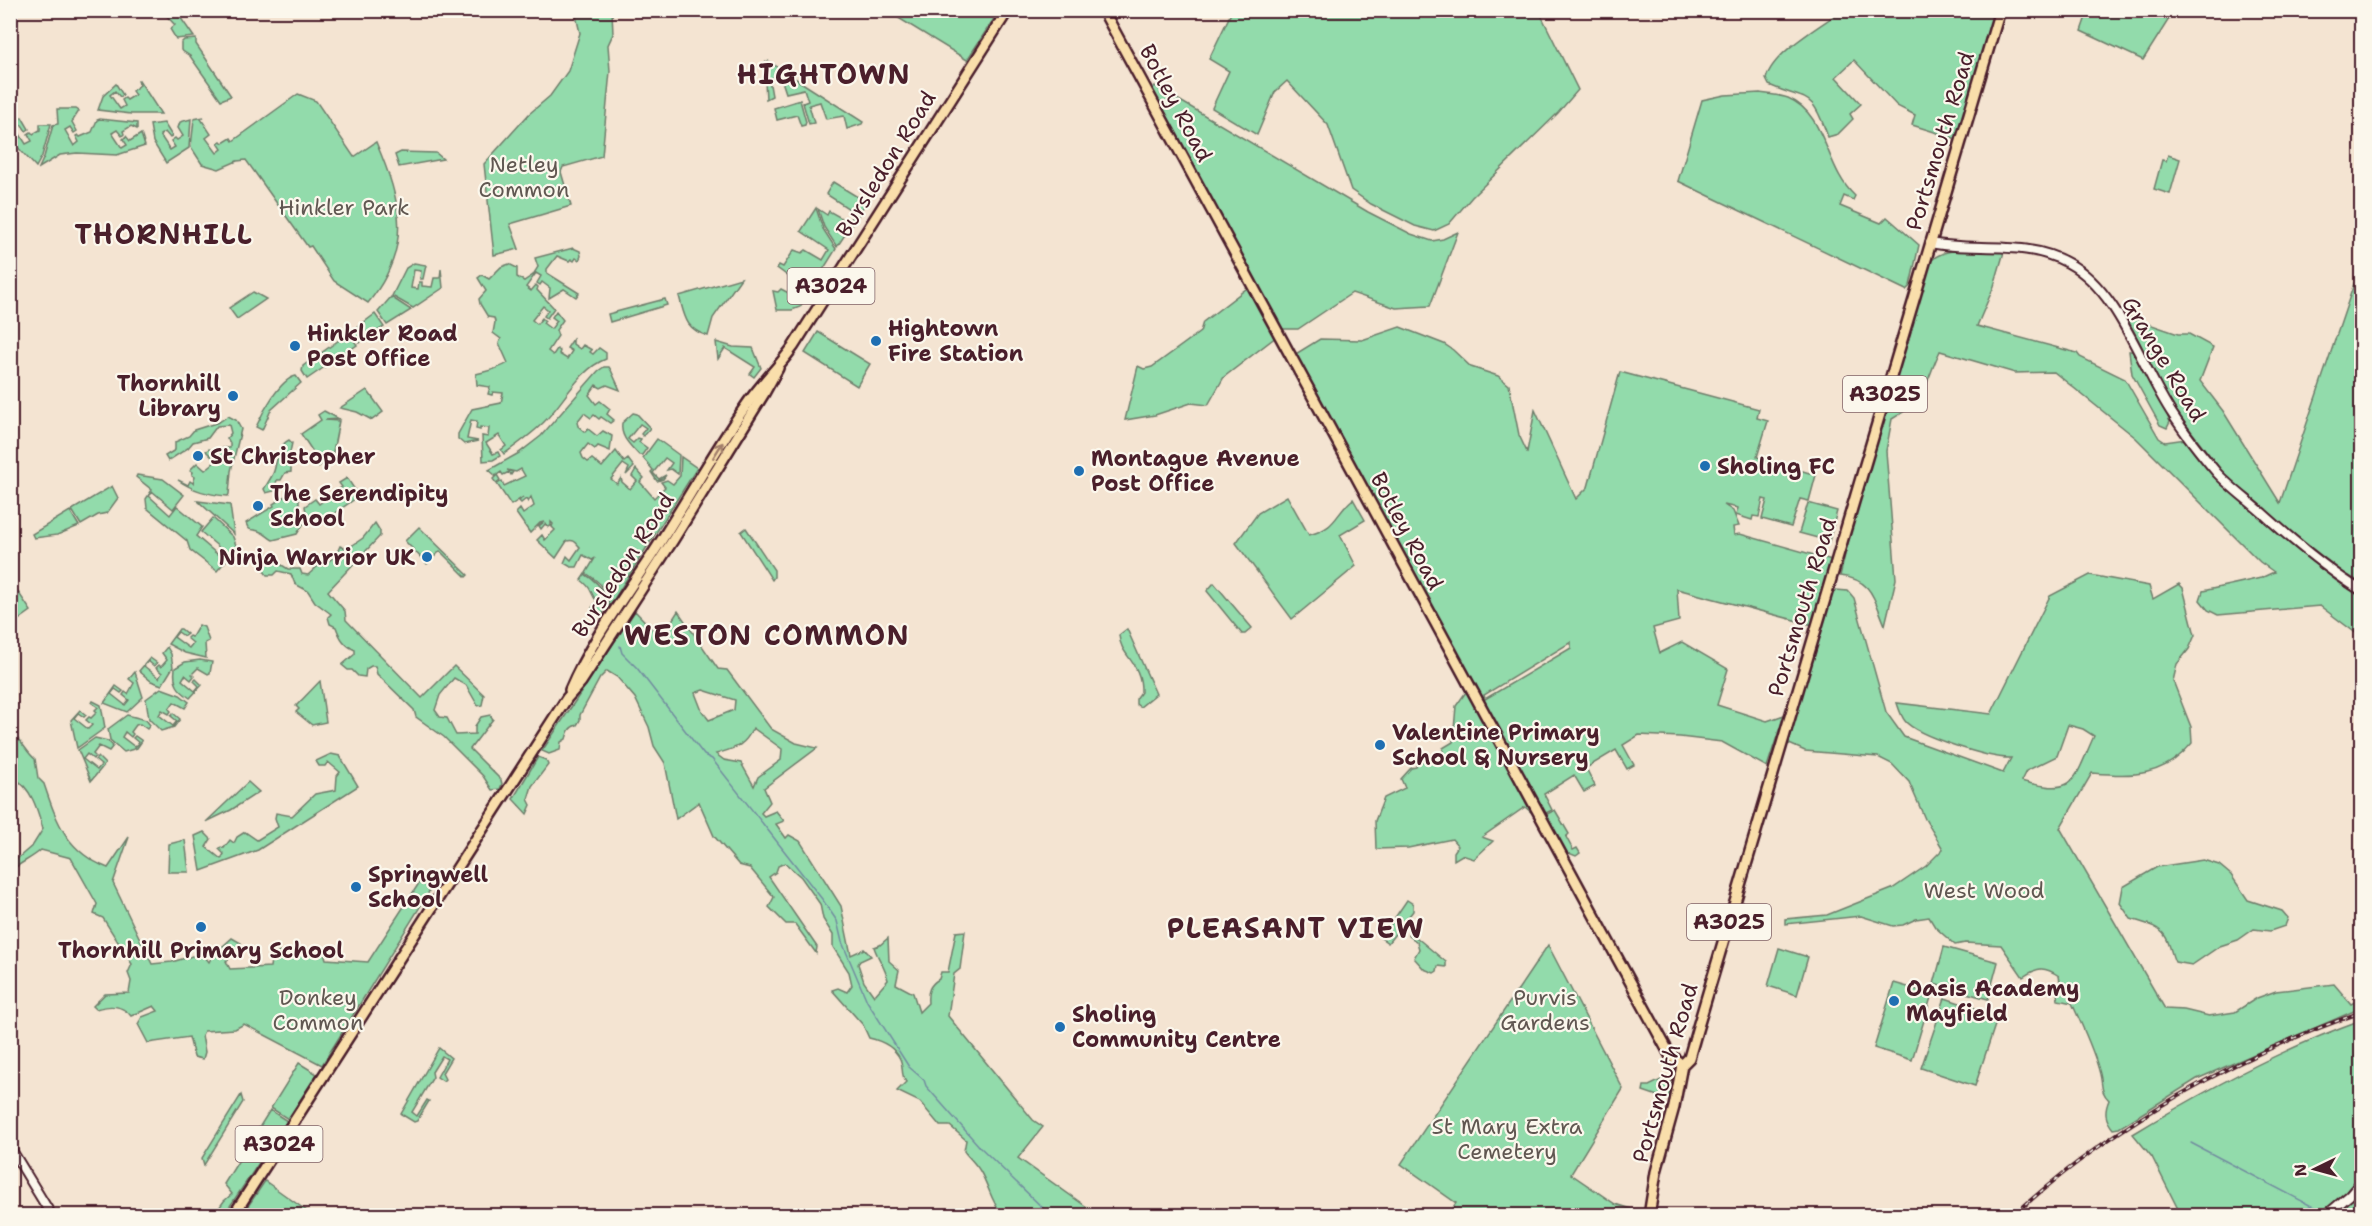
<svg xmlns="http://www.w3.org/2000/svg" width="2372" height="1226" font-family="'Shantell Sans',sans-serif">
  <rect width="100%" height="100%" fill="#f4e4d2"/>
  <filter id="ink" filterUnits="userSpaceOnUse"><feTurbulence type="fractalNoise" baseFrequency=".0167" numOctaves="2"/><feDisplacementMap in="SourceGraphic" scale="12" xChannelSelector="R" yChannelSelector="G"/><feConvolveMatrix kernelMatrix="1 2 1 2 8 2 1 2 1" color-interpolation-filters="sRGB"/></filter>
  <g filter="url(#ink)">
    <g fill="#92dbab" stroke="#6e7d6b" stroke-width="1.5" fill-rule="evenodd">
      <path d="M 162,11 L 179,11 L 178,14 L 194,37 L 176,39 L 170,29 L 175,25 Z"/>
      <path d="M 575,11 L 612,11 L 613,34 L 608,45 L 610,71 L 602,156 L 563,167 L 561,172 L 571,206 L 510,224 L 519,249 L 494,255 L 484,164 L 529,114 L 550,96 L 568,71 L 580,33 Z"/>
      <path d="M 887,11 L 999,11 L 967,60 Z"/>
      <path d="M 1232,11 L 1539,11 L 1578,90 L 1558,113 L 1472,197 L 1449,224 L 1434,231 L 1415,226 L 1371,204 L 1351,190 L 1328,125 L 1287,81 L 1275,92 L 1257,135 L 1212,108 L 1229,71 L 1209,59 Z"/>
      <path d="M 1841,11 L 1995,11 L 1957,139 L 1912,125 L 1915,115 L 1897,106 L 1854,60 L 1836,77 L 1861,104 L 1850,114 L 1853,119 L 1838,134 L 1828,137 C 1811,89 1810,103 1769,85 L 1766,79 C 1772,53 1819,27 1841,11 Z"/>
      <path d="M 2088,11 L 2088,10 L 2174,11 L 2143,60 L 2081,31 Z"/>
      <path d="M 196,39 L 196,44 L 231,96 L 221,100 L 190,56 L 181,50 L 181,43 L 184,40 Z"/>
      <path d="M 768,61 L 863,122 L 862,124 L 847,129 L 844,116 L 826,119 L 820,102 L 809,105 L 814,123 L 809,124 L 803,103 L 808,101 L 804,89 L 786,93 L 780,75 L 769,79 L 772,96 L 766,99 L 764,63 Z"/>
      <path d="M 139,80 L 161,114 L 131,114 L 98,110 L 103,96 L 116,84 L 123,95 L 120,97 L 115,91 L 110,95 L 120,109 L 125,106 L 122,100 L 125,98 L 127,100 L 135,95 L 132,91 L 140,85 L 138,81 Z"/>
      <path d="M 1155,86 L 1368,212 L 1411,234 L 1432,241 L 1443,239 L 1458,232 L 1430,306 L 1396,308 L 1352,293 L 1298,329 L 1281,329 L 1152,89 Z"/>
      <path d="M 1760,93 C 1769,94 1779,95 1788,98 C 1827,114 1825,169 1855,196 L 1853,200 L 1844,196 L 1840,206 L 1881,223 L 1887,217 L 1919,245 L 1910,286 L 1906,290 L 1678,181 L 1702,100 L 1725,95 Z"/>
      <path d="M 298,94 L 316,101 L 354,157 L 376,142 C 402,203 413,248 368,303 L 334,281 L 311,246 L 308,247 L 246,160 L 237,161 L 219,169 L 202,164 L 191,147 L 194,119 L 204,117 L 201,119 L 211,134 L 206,138 L 217,153 L 222,149 L 218,143 L 221,141 L 223,143 L 231,138 L 233,141 Z"/>
      <path d="M 800,100 L 806,122 L 805,125 L 801,126 L 797,115 L 777,120 L 774,108 Z"/>
      <path d="M 57,109 L 76,109 L 79,111 L 72,122 L 77,131 L 74,133 L 70,127 L 65,130 L 74,146 L 79,142 L 76,136 L 78,135 L 80,137 L 92,132 L 97,120 L 100,119 L 137,123 L 137,129 L 131,126 L 123,131 L 124,134 L 122,136 L 117,130 L 112,133 L 122,148 L 127,145 L 123,139 L 126,136 L 130,141 L 141,134 L 145,146 L 117,155 L 77,153 L 60,155 L 39,168 L 44,157 L 53,125 L 58,124 Z"/>
      <path d="M 22,117 L 29,129 L 26,131 L 22,125 L 16,128 L 26,144 L 32,141 L 28,134 L 31,132 L 33,134 L 40,130 L 40,124 L 51,124 L 42,156 L 36,167 L 11,140 L 11,125 Z"/>
      <path d="M 191,119 L 189,148 L 166,163 L 153,142 L 150,125 L 164,123 L 172,136 L 170,138 L 165,132 L 160,135 L 170,150 L 175,147 L 171,141 L 175,138 L 177,140 L 183,136 L 178,128 L 180,122 Z"/>
      <path d="M 401,152 L 436,153 L 443,159 L 399,167 L 395,155 Z"/>
      <path d="M 2168,155 L 2180,159 L 2170,194 L 2154,189 L 2162,160 L 2166,161 Z"/>
      <path d="M 833,182 L 866,202 L 854,222 L 851,220 L 854,212 L 826,194 Z"/>
      <path d="M 816,208 L 823,229 L 836,249 L 800,307 L 792,310 L 777,310 L 773,291 L 778,292 L 781,289 L 800,299 L 805,289 L 777,268 L 779,265 L 783,267 L 794,250 L 802,253 L 806,250 L 823,260 L 829,250 L 801,231 Z"/>
      <path d="M 818,209 L 827,215 L 829,211 L 852,224 L 837,247 L 824,227 Z"/>
      <path d="M 573,248 L 580,251 L 581,256 L 579,260 L 576,258 L 574,261 L 571,259 L 569,261 L 557,256 L 547,269 L 547,273 L 579,293 L 576,297 L 564,289 L 549,298 L 550,288 L 542,282 L 540,285 L 537,283 L 541,276 L 536,273 L 526,287 L 531,291 L 536,285 L 538,287 L 537,290 L 554,308 L 547,318 L 544,316 L 548,310 L 543,306 L 532,320 L 537,324 L 542,318 L 545,321 L 543,323 L 551,329 L 557,321 L 552,317 L 556,311 L 563,320 L 556,330 L 558,336 L 548,351 L 553,355 L 557,349 L 560,351 L 559,354 L 567,359 L 572,351 L 567,348 L 573,339 L 573,344 L 580,349 L 583,345 L 592,350 L 590,352 L 593,354 L 599,348 L 606,353 L 606,359 C 579,369 564,402 544,422 C 532,434 518,444 504,454 L 501,450 L 506,446 L 499,435 L 486,443 L 493,454 L 498,452 L 500,456 L 493,460 L 483,461 L 482,436 L 488,437 L 489,428 L 480,427 L 480,430 L 476,429 L 477,421 L 471,420 L 467,439 L 478,441 L 464,444 L 458,439 L 458,434 L 472,409 L 501,403 L 503,393 L 493,392 L 492,395 L 488,394 L 490,387 L 477,385 L 476,374 C 487,371 499,369 508,363 L 499,343 L 501,339 L 493,333 L 495,322 L 494,318 L 488,317 L 480,304 L 479,299 L 486,291 L 478,278 L 482,275 L 489,279 L 501,267 L 509,264 L 517,268 L 517,277 L 524,281 L 533,275 L 538,267 L 535,258 Z"/>
      <path d="M 1992,251 L 2004,252 L 1994,286 L 1977,326 L 2077,353 L 2080,357 L 2125,379 L 2159,438 L 2165,442 L 2186,439 L 2217,479 L 2231,492 L 2335,580 L 2361,597 L 2361,637 L 2320,606 L 2218,615 L 2208,610 L 2200,600 L 2203,591 L 2261,578 L 2274,572 L 2260,562 L 2136,438 L 2054,372 L 2015,373 L 1940,351 C 1924,385 1928,399 1892,419 L 1886,451 L 1896,579 L 1885,625 C 1874,599 1872,579 1840,576 L 1854,516 L 1927,266 C 1939,245 1970,251 1992,251 Z"/>
      <path d="M 414,263 L 426,265 L 423,279 L 420,279 L 421,271 L 414,270 L 411,288 L 418,289 L 419,282 L 422,282 L 422,286 L 432,287 L 434,278 L 440,278 L 441,269 L 443,288 L 413,308 L 392,296 L 406,268 Z"/>
      <path d="M 2361,263 L 2361,583 L 2344,573 L 2278,522 L 2224,474 L 2172,406 L 2126,316 L 2178,334 L 2189,334 L 2213,347 L 2200,381 L 2223,411 L 2280,503 Z"/>
      <path d="M 741,278 L 713,318 L 708,336 C 685,329 685,317 679,296 Z"/>
      <path d="M 1250,286 L 1277,336 L 1224,377 L 1208,405 L 1191,403 L 1155,415 L 1125,420 L 1138,366 L 1144,369 L 1152,367 L 1200,332 L 1203,322 Z"/>
      <path d="M 253,292 L 266,299 L 237,319 L 229,308 Z"/>
      <path d="M 391,297 L 411,310 L 387,325 L 378,312 Z"/>
      <path d="M 665,299 L 667,305 L 610,322 L 608,314 Z"/>
      <path d="M 375,314 L 384,327 L 359,343 L 351,332 Z"/>
      <path d="M 1400,327 L 1444,344 L 1453,350 L 1471,367 L 1498,376 L 1509,385 L 1519,435 L 1527,452 L 1535,410 L 1576,499 L 1588,487 L 1620,372 L 1759,409 L 1757,418 L 1768,421 L 1757,457 L 1816,475 L 1809,501 L 1800,499 L 1791,527 L 1762,519 L 1767,500 L 1763,499 L 1759,517 L 1753,516 L 1752,520 L 1736,515 L 1738,508 L 1724,505 L 1733,511 L 1739,526 L 1733,527 L 1734,535 L 1740,534 L 1832,560 L 1813,625 L 1677,589 L 1679,621 L 1653,628 L 1660,653 L 1682,642 L 1728,669 L 1717,705 L 1767,721 L 1784,715 L 1767,767 L 1722,742 L 1680,737 L 1639,735 L 1623,745 L 1634,765 L 1627,769 L 1616,750 L 1586,768 L 1595,786 L 1584,792 L 1574,775 L 1544,794 L 1552,810 L 1544,814 L 1541,810 L 1532,813 L 1525,807 L 1482,837 L 1493,841 L 1474,859 L 1462,855 L 1454,860 L 1454,852 L 1458,846 L 1452,839 L 1408,848 L 1376,849 L 1375,821 L 1384,798 L 1405,788 L 1401,779 L 1411,768 L 1416,767 L 1417,764 L 1443,751 L 1443,748 L 1453,742 L 1456,706 L 1466,692 L 1462,684 L 1464,678 L 1294,355 L 1320,339 L 1362,340 ZM 1571,642 L 1571,648 L 1485,699 L 1484,695 Z"/>
      <path d="M 818,332 L 870,364 L 857,386 L 805,353 Z"/>
      <path d="M 349,333 L 357,345 L 307,379 L 302,371 L 303,366 Z"/>
      <path d="M 716,342 L 733,347 L 753,348 L 761,368 L 754,377 L 750,374 L 755,367 L 725,348 L 718,359 Z"/>
      <path d="M 2129,351 L 2133,351 L 2166,412 L 2170,422 L 2167,428 L 2160,425 L 2132,374 Z"/>
      <path d="M 604,367 L 609,367 L 611,370 L 620,390 L 607,385 L 601,388 L 596,385 L 589,395 L 596,404 L 600,401 L 610,409 L 607,414 L 614,420 L 610,423 L 601,417 L 599,419 L 594,415 L 591,418 L 584,413 L 577,422 L 578,426 L 585,432 L 588,429 L 597,436 L 603,431 L 612,436 L 610,451 L 598,446 L 595,449 L 588,444 L 581,453 L 583,458 L 588,462 L 592,459 L 602,467 L 616,451 L 624,462 L 628,459 L 634,467 L 626,475 L 629,468 L 623,464 L 611,479 L 617,484 L 621,478 L 622,482 L 630,489 L 637,481 L 632,476 L 636,469 L 644,478 L 640,482 L 654,498 L 665,487 L 661,482 L 667,480 L 673,484 L 680,476 L 681,457 L 697,468 L 609,607 C 607,588 601,583 586,573 L 595,558 L 592,560 L 583,555 L 577,567 L 571,567 L 564,563 L 567,556 L 571,560 L 580,547 C 576,543 575,539 567,541 L 556,558 L 537,540 L 542,535 L 545,540 L 555,530 L 552,527 L 553,524 L 551,522 L 551,526 L 548,527 L 545,524 L 541,529 L 539,526 L 544,522 L 540,523 L 530,533 L 516,513 L 520,509 L 523,514 L 534,506 L 531,497 L 528,502 L 526,499 L 521,503 L 519,501 L 523,497 L 511,505 L 497,484 L 502,481 L 504,486 L 525,476 L 521,469 L 516,472 L 507,470 L 513,472 L 511,475 L 509,472 L 503,475 L 501,472 L 497,475 L 500,480 L 496,483 L 493,479 L 496,476 L 489,470 L 519,453 L 541,436 L 598,371 Z"/>
      <path d="M 296,376 L 301,383 L 271,410 L 262,430 L 256,427 C 262,413 280,379 296,376 Z"/>
      <path d="M 367,390 L 383,412 L 372,420 L 357,412 L 340,408 Z"/>
      <path d="M 324,411 L 339,419 L 325,420 L 339,421 L 332,457 L 318,467 L 312,458 L 315,455 L 301,434 L 321,420 L 318,415 Z"/>
      <path d="M 633,413 L 637,414 L 650,428 L 643,436 L 641,434 L 646,428 L 640,424 L 628,439 L 633,443 L 638,438 L 641,439 L 639,442 L 647,448 L 642,455 L 639,455 C 630,445 620,437 622,423 Z"/>
      <path d="M 228,416 L 236,420 L 241,429 L 231,471 L 229,494 L 228,496 C 210,495 193,491 178,480 L 188,485 L 190,481 L 193,483 L 195,477 L 192,475 L 193,472 L 190,470 L 197,463 L 205,470 L 216,461 L 206,451 L 209,449 L 219,452 L 223,448 L 230,448 L 230,443 L 227,438 L 231,433 L 229,425 L 217,426 L 208,438 L 193,442 L 188,448 L 168,461 L 165,456 L 175,450 L 175,442 L 189,436 L 194,430 L 219,422 Z"/>
      <path d="M 657,439 L 679,455 L 678,474 L 671,469 L 667,470 L 672,463 L 665,458 L 653,473 L 659,479 L 666,475 L 663,479 L 657,481 L 651,472 L 653,470 L 643,458 Z"/>
      <path d="M 289,440 L 292,443 L 288,462 L 291,467 L 291,472 L 285,473 L 281,480 L 277,480 L 274,491 L 266,493 L 264,489 C 267,484 273,475 274,471 C 277,461 278,445 289,440 Z"/>
      <path d="M 137,475 L 163,479 L 184,495 L 173,509 L 153,492 L 149,496 L 170,515 L 177,506 L 202,527 L 196,536 L 217,554 L 221,549 L 201,532 L 213,518 L 233,537 L 237,548 L 217,571 L 190,550 L 187,541 L 147,508 L 146,499 L 152,490 L 136,477 Z"/>
      <path d="M 347,478 L 359,496 L 318,525 L 313,524 L 306,513 L 305,506 L 315,499 L 319,504 L 342,487 L 339,483 Z"/>
      <path d="M 112,486 L 118,498 L 107,513 L 98,515 L 81,525 L 72,510 Z"/>
      <path d="M 293,491 L 299,496 L 299,515 L 304,523 L 297,534 L 273,540 C 269,538 266,534 261,532 C 253,528 249,533 246,523 L 274,506 L 273,504 Z"/>
      <path d="M 1287,496 L 1309,535 C 1338,527 1334,515 1353,499 L 1365,520 L 1340,535 L 1356,566 L 1292,619 L 1236,543 L 1258,513 Z"/>
      <path d="M 198,501 L 230,505 L 234,534 Z"/>
      <path d="M 1808,503 L 1837,511 L 1829,541 L 1799,533 Z"/>
      <path d="M 70,511 L 79,526 L 57,535 L 34,538 L 32,534 Z"/>
      <path d="M 375,523 L 380,531 L 380,536 L 328,591 L 345,611 L 346,620 L 422,698 L 454,666 L 484,695 L 482,705 L 478,706 L 466,685 L 454,678 L 440,695 L 435,710 L 440,717 L 447,718 L 456,735 L 475,734 L 475,726 L 481,717 L 490,715 L 493,719 L 470,749 L 501,780 L 502,784 L 500,789 L 492,790 L 483,776 L 444,737 L 416,717 L 414,710 L 377,674 L 375,666 L 371,666 L 366,669 L 365,677 L 358,676 L 352,670 L 348,670 L 342,665 L 355,654 L 355,650 C 344,645 340,638 336,627 L 330,624 L 328,617 L 331,614 L 315,602 L 308,591 L 295,584 L 291,574 L 278,571 L 274,575 L 267,575 L 261,567 L 270,553 L 276,553 L 280,564 L 288,569 L 300,569 L 302,574 L 308,575 L 318,566 L 325,564 L 336,555 L 340,546 L 347,549 L 363,538 Z"/>
      <path d="M 419,527 L 468,575 L 466,577 L 440,551 L 427,564 L 405,541 Z"/>
      <path d="M 746,528 L 774,570 L 774,577 L 772,580 L 741,532 Z"/>
      <path d="M 585,574 C 602,585 611,596 602,617 L 592,608 L 597,601 C 589,593 594,589 581,580 Z"/>
      <path d="M 2090,575 L 2149,586 L 2153,599 L 2179,584 L 2183,588 L 2195,635 L 2189,649 L 2177,664 L 2173,681 L 2191,727 L 2192,743 C 2163,778 2133,776 2092,773 L 2060,828 L 2165,1009 L 2184,1010 L 2209,1016 L 2235,1012 L 2257,998 L 2276,991 L 2334,984 L 2351,1004 L 2361,999 L 2361,1008 L 2197,1079 L 2119,1128 L 2113,1129 C 2105,1119 2104,1112 2109,1100 C 2100,1091 2103,1086 2100,1074 C 2094,1050 2082,1026 2072,1003 L 2058,1000 L 2057,993 L 2061,988 L 2059,976 C 2044,966 2038,967 2023,977 L 2001,945 L 1965,943 L 1955,945 L 1935,927 L 1929,917 L 1916,919 L 1903,925 L 1893,926 L 1861,916 L 1785,924 L 1785,919 L 1827,915 L 1892,889 L 1926,866 L 1943,849 L 1925,819 L 1909,782 L 1892,764 L 1878,757 L 1805,751 L 1787,743 L 1832,593 L 1836,590 L 1848,591 L 1854,598 L 1886,712 L 1904,737 L 2003,773 L 2011,758 C 1991,759 1917,736 1905,721 C 1901,716 1899,709 1897,703 L 1991,714 L 2050,596 ZM 2068,725 L 2083,729 L 2094,736 C 2073,782 2077,796 2021,781 L 2026,771 L 2057,756 Z"/>
      <path d="M 10,580 L 31,611 L 17,621 L 11,600 Z"/>
      <path d="M 1214,583 L 1252,628 L 1245,634 L 1242,634 L 1207,591 Z"/>
      <path d="M 635,611 L 661,638 L 678,611 L 718,669 L 727,670 L 771,729 L 796,743 L 817,748 L 764,788 L 770,802 L 761,813 L 764,816 L 776,811 L 784,821 L 776,824 L 786,838 L 789,835 L 800,841 L 841,906 L 851,955 L 864,949 L 871,956 L 860,961 L 858,964 L 864,982 L 874,996 L 888,980 C 885,967 878,959 874,947 L 880,945 L 888,938 L 889,961 L 899,970 L 896,984 L 913,993 L 919,1012 L 928,1003 C 927,992 929,985 939,979 L 941,972 L 948,972 L 956,932 L 965,931 L 960,969 L 954,974 L 948,1016 L 1033,1120 L 1043,1127 L 1018,1158 L 1098,1215 L 1003,1216 C 991,1202 989,1186 980,1171 C 976,1164 969,1158 964,1151 L 966,1140 L 950,1126 L 940,1126 L 920,1102 L 897,1091 L 906,1082 C 900,1074 904,1067 900,1059 C 894,1046 882,1041 869,1038 L 863,1025 L 832,990 L 838,988 L 847,992 L 852,985 L 849,972 L 833,947 L 833,935 L 823,919 L 820,904 L 801,877 L 785,863 L 778,866 L 776,872 L 769,877 L 817,947 L 816,953 L 795,924 L 786,924 L 769,907 L 774,897 L 750,868 L 739,865 L 714,836 L 699,802 L 676,819 L 665,763 L 654,746 L 649,727 L 635,698 L 617,677 L 607,671 L 600,678 L 580,715 L 580,720 L 577,725 C 569,727 568,732 566,739 L 561,742 L 560,750 L 549,754 L 542,751 ZM 703,690 L 735,700 L 734,710 L 709,720 L 702,711 L 695,693 ZM 753,728 L 782,749 L 781,760 L 758,777 L 754,786 L 741,763 L 724,760 L 716,754 C 735,748 744,747 753,728 Z"/>
      <path d="M 199,625 L 204,627 L 209,641 L 205,643 L 206,658 L 185,653 L 168,644 L 179,629 L 181,629 L 187,634 L 184,636 L 178,632 L 174,637 L 189,648 L 193,643 L 187,638 L 189,636 L 192,637 Z"/>
      <path d="M 1127,629 L 1156,694 L 1140,707 L 1136,704 L 1136,699 L 1141,692 C 1142,662 1120,656 1119,635 Z"/>
      <path d="M 167,647 L 171,654 L 173,667 L 162,685 L 151,681 L 139,671 L 150,658 L 157,663 L 154,666 L 148,661 L 144,666 L 159,678 L 162,673 L 156,668 L 159,665 L 161,667 L 167,660 L 162,653 Z"/>
      <path d="M 200,660 L 212,662 L 210,673 L 208,674 L 198,668 L 192,674 L 194,676 L 191,680 L 185,675 L 182,680 L 195,691 L 199,686 L 194,681 L 196,679 L 202,685 L 190,698 C 178,690 173,684 175,668 L 185,662 Z"/>
      <path d="M 135,672 L 143,697 L 127,712 L 104,703 L 116,686 L 123,691 L 121,693 L 115,689 L 111,694 L 125,705 L 129,700 L 123,695 L 125,692 L 128,694 L 134,683 L 129,679 Z"/>
      <path d="M 320,681 L 326,722 L 312,725 L 296,712 L 299,709 L 296,706 Z"/>
      <path d="M 161,688 L 180,695 L 189,702 L 185,708 L 174,702 L 169,709 L 171,711 L 169,714 L 162,710 L 159,715 L 173,726 L 177,721 L 171,716 L 173,713 L 180,719 L 174,727 L 161,731 L 149,719 L 146,699 Z"/>
      <path d="M 93,701 L 101,705 L 105,728 L 77,748 L 71,720 L 80,710 L 86,715 L 84,717 L 78,713 L 74,718 L 88,729 L 92,725 L 86,720 L 89,717 L 91,718 L 97,712 L 95,710 L 98,707 L 92,703 Z"/>
      <path d="M 127,715 L 146,720 L 150,725 L 147,729 L 140,724 L 136,725 L 131,732 L 133,734 L 131,737 L 125,732 L 122,737 L 135,747 L 139,743 L 133,738 L 135,736 L 142,741 L 137,748 L 124,752 L 110,740 L 108,729 Z"/>
      <path d="M 11,734 C 22,739 25,751 35,759 L 38,778 L 44,784 C 57,823 67,852 108,868 L 129,837 L 113,883 L 152,964 L 172,962 L 202,953 L 209,962 L 213,955 L 232,938 L 241,943 L 238,951 L 226,961 L 230,969 L 270,967 L 272,953 L 323,949 L 326,959 L 368,962 L 423,877 L 428,871 L 433,876 L 428,894 L 322,1065 L 244,1024 L 235,1029 L 204,1031 L 202,1035 L 205,1052 L 203,1059 L 194,1057 L 189,1037 L 148,1043 L 138,1024 L 142,1017 L 158,1011 L 154,1006 L 131,1016 C 122,1004 109,1005 96,1009 L 93,1006 L 105,994 L 129,993 L 131,981 L 128,973 L 132,964 L 103,918 L 94,914 L 97,904 L 71,858 L 41,850 C 31,859 21,862 11,871 L 11,864 L 33,845 L 43,829 C 38,812 32,788 15,779 L 11,764 Z"/>
      <path d="M 95,738 L 108,741 L 113,746 L 109,751 L 99,746 L 93,754 L 95,756 L 93,759 L 87,754 L 83,759 L 97,770 L 101,765 L 95,760 L 98,757 L 105,764 L 91,781 L 78,750 Z"/>
      <path d="M 331,754 L 340,756 L 358,786 L 258,850 L 201,871 L 195,836 L 204,832 L 211,839 L 206,847 L 221,859 L 224,854 L 219,849 L 221,847 L 224,848 L 230,840 L 234,843 L 237,837 L 245,832 L 257,840 L 278,827 L 275,818 L 276,813 L 292,816 L 315,794 L 336,790 L 337,776 L 340,772 L 328,762 L 325,766 L 319,766 L 316,761 Z"/>
      <path d="M 538,757 L 546,760 L 548,765 L 532,786 L 528,799 L 531,805 L 527,814 L 513,799 Z"/>
      <path d="M 248,782 L 259,792 L 231,810 L 206,822 Z"/>
      <path d="M 1555,810 L 1569,834 L 1566,837 L 1573,850 L 1577,848 L 1580,853 L 1576,856 L 1566,852 L 1545,815 Z"/>
      <path d="M 185,840 L 189,872 L 168,872 L 169,844 Z"/>
      <path d="M 2203,860 L 2219,865 L 2231,875 L 2248,900 L 2282,911 L 2288,918 L 2285,926 L 2270,931 L 2254,929 L 2238,940 L 2220,946 L 2192,965 L 2175,962 C 2171,954 2170,943 2165,936 C 2158,925 2142,923 2131,919 L 2120,903 L 2123,887 L 2157,867 Z"/>
      <path d="M 1407,900 L 1413,904 L 1413,911 L 1388,943 L 1381,938 Z"/>
      <path d="M 1410,932 L 1446,962 L 1446,967 L 1438,966 L 1437,971 L 1434,973 L 1424,969 L 1414,958 L 1419,949 L 1417,942 L 1408,935 Z"/>
      <path d="M 1548,945 L 1623,1089 L 1571,1174 L 1615,1204 L 1644,1213 L 1644,1215 L 1448,1215 L 1456,1203 L 1401,1164 Z"/>
      <path d="M 1944,947 L 1998,962 L 1988,999 L 1934,984 Z"/>
      <path d="M 1779,948 L 1808,957 L 1797,995 L 1768,986 Z"/>
      <path d="M 1894,983 L 1932,994 L 1912,1060 L 1874,1048 Z"/>
      <path d="M 1945,998 L 1998,1016 L 1975,1086 L 1921,1068 Z"/>
      <path d="M 2361,1020 L 2361,1215 L 2181,1215 L 2152,1157 L 2133,1134 C 2205,1090 2281,1049 2361,1020 Z"/>
      <path d="M 439,1048 L 451,1058 L 442,1073 L 445,1079 L 443,1081 L 437,1077 L 447,1059 L 442,1056 L 432,1072 L 433,1077 L 412,1112 L 417,1116 L 427,1100 L 429,1101 L 417,1121 L 414,1122 L 401,1114 Z"/>
      <path d="M 299,1063 L 317,1074 L 288,1119 L 271,1108 Z"/>
      <path d="M 1667,1077 L 1670,1078 L 1671,1088 L 1669,1097 L 1666,1099 L 1643,1091 L 1644,1086 L 1649,1086 Z"/>
      <path d="M 241,1095 L 243,1102 L 204,1165 L 202,1158 Z"/>
      <path d="M 270,1110 L 287,1121 L 224,1215 L 214,1215 L 224,1201 L 232,1194 L 224,1184 Z"/>
      <path d="M 265,1181 L 307,1211 L 311,1215 L 242,1215 Z"/>
    </g>
    <g fill="none" stroke-linecap="round" stroke-linejoin="round">
      <g stroke="#728d9f" stroke-width="1.5">
        <path d="M 620,646 L 622,653 L 637,668 L 704,755 L 712,759 L 822,899 L 837,921 L 842,942 L 867,1001 L 909,1067 L 924,1080 L 926,1086 L 979,1146 L 1051,1216"/>
        <path d="M 2191,1143 L 2323,1212"/>
      </g>
      <defs>
        <g id="minor">
          <path d="M 1930,243 C 1975,252 2025,239 2068,263 C 2120,291 2141,368 2173,415 C 2186,435 2202,455 2217,473 C 2232,489 2252,503 2268,518 C 2298,545 2328,570 2362,591"/>
          <path d="M 10,1147 L 52,1216"/>
          <path d="M 2325,1216 L 2350,1195 L 2362,1181"/>
        </g>
        <g id="major">
          <path d="M 1103,10 L 1670,1055 L 1682,1065"/>
          <path d="M 570,690 C 590,643 622,600 650,558 C 683,508 711,456 745,407 C 759,386 778,368 793,347 L 1008,10"/>
          <path d="M 233,1216 L 567,698 L 581,682 L 673,540 L 763,395 L 778,368"/>
          <path d="M 1649,1216 L 1656,1172 L 1674,1107 L 1682,1065 L 1689,1058 L 1697,1030 L 2000,10"/>
        </g>
      </defs>
      <use href="#minor" stroke="#4a1f2b" stroke-width="12"/>
      <use href="#major" stroke="#4a1f2b" stroke-width="14"/>
      <use href="#minor" stroke="#fbf7ec" stroke-width="8"/>
      <use href="#major" stroke="#f9deab" stroke-width="9"/>
      <defs>
        <path id="rail" d="M 2013,1216 C 2112,1125 2235,1056 2362,1012"/>
      </defs>
      <use href="#rail" stroke="#4a1f2b" stroke-width="4"/>
      <use href="#rail" stroke="#fbf7ec" stroke-width="1.5" stroke-dasharray="4.5" stroke-linecap="butt"/>
    </g>
    <defs><path id="oneway-shaft" d="M-6 0H5M1.5-3L5.5 0L1.5 3" fill="none" stroke-width="1.6" stroke-linecap="round" stroke-linejoin="round" transform="scale(1.5)"/></defs>
    <use stroke="#a27e6b" href="#oneway-shaft" transform="translate(718 450) rotate(-58)"/>
  </g>
  <g fill="#1f6fb2" stroke="#fbf7ec" stroke-width="2">
    <circle cx="876" cy="341" r="6"/>
    <circle cx="295" cy="346" r="6"/>
    <circle cx="233" cy="396" r="6"/>
    <circle cx="198" cy="456" r="6"/>
    <circle cx="1705" cy="466" r="6"/>
    <circle cx="1079" cy="471" r="6"/>
    <circle cx="258" cy="506" r="6"/>
    <circle cx="427" cy="557" r="6"/>
    <circle cx="1380" cy="745" r="6"/>
    <circle cx="356" cy="887" r="6"/>
    <circle cx="201" cy="927" r="6"/>
    <circle cx="1894" cy="1001" r="6"/>
    <circle cx="1060" cy="1027" r="6"/>
  </g>
  <g text-anchor="middle" dominant-baseline="central" stroke-width="4.5" stroke-linejoin="round" paint-order="stroke">
    <g fill="#fbf7ec" stroke="#7f6065" stroke-width="1.5">
      <rect x="787.5" y="268" width="87" height="36" rx="4.5"/>
      <rect x="1843" y="376" width="84" height="36" rx="4.5"/>
      <rect x="1687" y="904" width="84" height="36" rx="4.5"/>
      <rect x="235.5" y="1126" width="87" height="36" rx="4.5"/>
    </g>
    <g font-size="21" font-weight="bold" fill="#4a1f2b">
      <text x="831" y="286">A3024</text>
      <text x="1885" y="394">A3025</text>
      <text x="1729" y="922">A3025</text>
      <text x="279" y="1144">A3024</text>
    </g>
    <g font-size="22" fill="#4a1f2b" stroke="#fbf7ec">
      <text transform="translate(1176 103) rotate(62)">Botley Road</text>
      <text transform="translate(1940 141) rotate(-73)">Portsmouth Road</text>
      <text transform="translate(886 164) rotate(-58)">Bursledon Road</text>
      <text transform="translate(2164 359) rotate(59)">Grange Road</text>
      <text transform="translate(1407 531) rotate(62)">Botley Road</text>
      <text transform="translate(623 565) rotate(-57)">Bursledon Road</text>
      <text transform="translate(1802 607) rotate(-73)">Portsmouth Road</text>
      <text transform="translate(1665 1073) rotate(-74)">Portsmouth Road</text>
    </g>
    <g font-size="22" fill="#605751" stroke="#fbf7ec">
      <text x="524" y="164">Netley<tspan x="524" dy="25">Common</tspan></text>
      <text x="344" y="207">Hinkler Park</text>
      <text x="1984" y="890">West Wood</text>
      <text x="318" y="997">Donkey<tspan x="318" dy="25">Common</tspan></text>
      <text x="1545" y="997">Purvis<tspan x="1545" dy="25">Gardens</tspan></text>
      <text x="1507" y="1126">St Mary Extra<tspan x="1507" dy="25">Cemetery</tspan></text>
    </g>
    <g font-size="22" font-weight="bold" fill="#4a1f2b" stroke="#fbf7ec" text-anchor="start">
      <text x="888" y="328">Hightown<tspan x="888" dy="25">Fire Station</tspan></text>
      <text x="307" y="333">Hinkler Road<tspan x="307" dy="25">Post Office</tspan></text>
      <text x="221" y="383" text-anchor="end">Thornhill<tspan x="221" dy="25">Library</tspan></text>
      <text x="210" y="456">St Christopher</text>
      <text x="1091" y="458">Montague Avenue<tspan x="1091" dy="25">Post Office</tspan></text>
      <text x="1717" y="466">Sholing FC</text>
      <text x="270" y="493">The Serendipity<tspan x="270" dy="25">School</tspan></text>
      <text x="415" y="557" text-anchor="end">Ninja Warrior UK</text>
      <text x="1392" y="732">Valentine Primary<tspan x="1392" dy="25">School &amp; Nursery</tspan></text>
      <text x="368" y="874">Springwell<tspan x="368" dy="25">School</tspan></text>
      <text x="201" y="950" text-anchor="middle">Thornhill Primary School</text>
      <text x="1906" y="988">Oasis Academy<tspan x="1906" dy="25">Mayfield</tspan></text>
      <text x="1072" y="1014">Sholing<tspan x="1072" dy="25">Community Centre</tspan></text>
    </g>
    <g font-size="28" font-weight="bold" letter-spacing="1.5" fill="#4a1f2b" stroke="#fbf7ec">
      <text x="824" y="74">HIGHTOWN</text>
      <text x="164" y="234">THORNHILL</text>
      <text x="767" y="635">WESTON COMMON</text>
      <text x="1296" y="928">PLEASANT VIEW</text>
    </g>
  </g>
  <rect width="2372" height="1226" fill="none" stroke="#fbf7ec" stroke-width="36"/>
  <rect x="18" y="18" width="2336" height="1190" fill="none" stroke="#4a1f2b" stroke-width="2" filter="url(#ink)"/>
  <g transform="translate(2315 1169) rotate(265)" stroke="#fbf7ec" stroke-width="4.5" paint-order="stroke">
  <path d="M0-4.5L10 22L0 15L-10 22Z" fill="#4a1f2b"/>
  <text y="-9" font-size="16" font-weight="bold" text-anchor="middle" fill="#4a1f2b">N</text>
  </g>
</svg>
